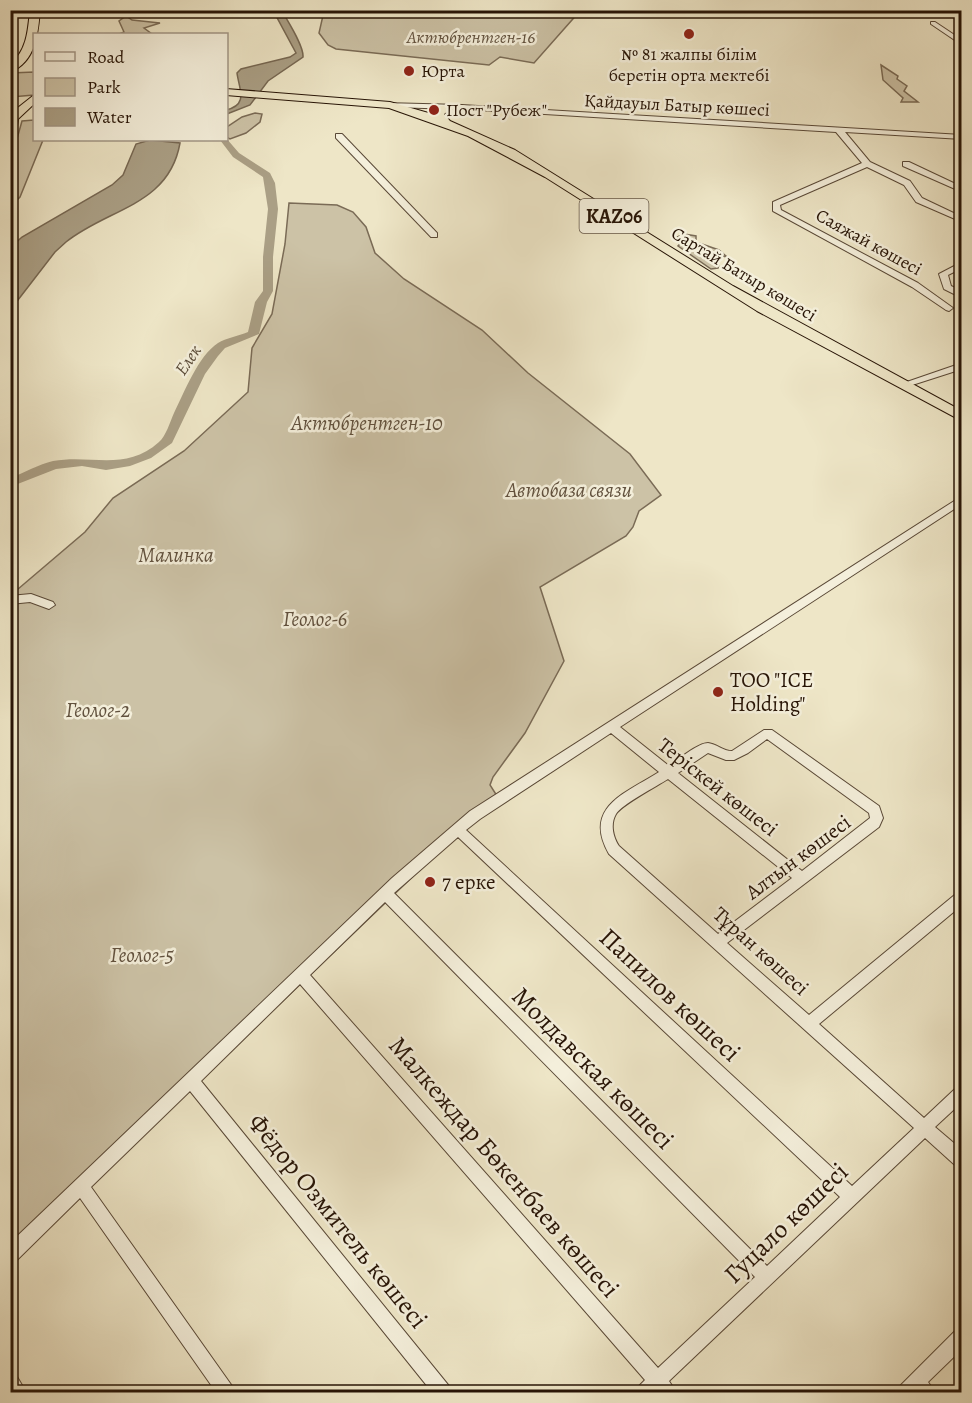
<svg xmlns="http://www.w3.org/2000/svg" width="972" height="1403" font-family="Alegreya,serif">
  <rect width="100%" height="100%" fill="#eee6c7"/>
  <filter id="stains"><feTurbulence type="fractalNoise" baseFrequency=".00333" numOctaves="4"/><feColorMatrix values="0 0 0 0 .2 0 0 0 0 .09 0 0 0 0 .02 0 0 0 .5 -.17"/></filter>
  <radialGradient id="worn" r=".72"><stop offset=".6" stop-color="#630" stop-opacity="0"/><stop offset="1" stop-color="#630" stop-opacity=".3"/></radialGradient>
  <g fill="#ccc2a6" stroke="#7a6b56" stroke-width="1.5">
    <path d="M 573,10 L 579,12 L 534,63 L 500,57 L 489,65 L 336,49 L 328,45 L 319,33 L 324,11 Z"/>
    <path d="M 126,16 L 132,20 L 160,23 L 144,28 L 152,34 L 119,34 L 124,32 L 119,21 Z"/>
    <path d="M 881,65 L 898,76 L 897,79 L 907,86 L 904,91 L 918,102 L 901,102 L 903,98 L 883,80 Z"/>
    <path d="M 34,72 L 34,95 L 11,97 L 11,73 Z"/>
    <path d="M 255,113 L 262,114 L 260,122 L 246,133 L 230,139 L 227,137 L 227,127 L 242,117 Z"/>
    <path d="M 34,120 L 34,140 L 43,140 L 20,197 L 11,206 L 11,160 L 22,121 Z"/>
    <path d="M 289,203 L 337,205 L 353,212 L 366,227 L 375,253 L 404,279 L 482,330 L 528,373 L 630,454 L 661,495 L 639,511 L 633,527 L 626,536 L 540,587 L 564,661 L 525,733 L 493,777 L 490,785 L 497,796 L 11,1261 L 11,595 L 85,532 L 113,498 L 184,451 L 248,392 L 252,348 L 272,314 L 285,244 Z"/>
    <path d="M 684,234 L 696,236 L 696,242 L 719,250 L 727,257 L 707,254 L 719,265 L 718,268 L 711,269 L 678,246 L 681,243 L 675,238 Z"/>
  </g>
  <g fill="#aa9f85" stroke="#766752" stroke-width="1.5">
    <path d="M 282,11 C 288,22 304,46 303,57 L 268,81 L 250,105 L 227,114 L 226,110 C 249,105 239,89 237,73 L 241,69 L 290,57 L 296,53 L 274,12 Z"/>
    <path d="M 150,140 L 180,143 C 169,206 108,208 66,242 L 55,252 L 11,309 L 11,247 L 22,237 L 112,185 L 123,175 L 136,144 Z"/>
  </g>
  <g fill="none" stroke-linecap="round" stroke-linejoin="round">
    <path fill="#aa9f85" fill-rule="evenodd" d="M 226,138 L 239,153 L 270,173 L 275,183 L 278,209 L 273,257 L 273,291 L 267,302 L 259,334 L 225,348 L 218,356 L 205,374 L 172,443 L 151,458 L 130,466 L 106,470 L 82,466 L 56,469 L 10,487 L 10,478 C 24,473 39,464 53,461 C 91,454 126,472 159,442 C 166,436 170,422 174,413 C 184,393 198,356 218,343 C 226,338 238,336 248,332 L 255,302 L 263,291 L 263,257 L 268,209 L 263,177 L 233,157 L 220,140 Z"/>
    <defs>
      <g id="minor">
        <path d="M 931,22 L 935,22 L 962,40 L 962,45 L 931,24 Z"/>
        <path d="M 384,103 L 462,105 L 962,135 L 962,139 L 845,132 L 870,162 L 910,181 L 922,198 L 962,217 L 962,222 L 916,202 L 904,185 L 867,167 L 780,205 L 781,210 L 918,283 L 953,308 L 949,311 L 946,310 L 912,287 L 773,211 L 773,202 L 862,163 L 836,132 L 462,109 L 387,107 L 384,107 Z"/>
        <path d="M 336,134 L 342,134 L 437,233 L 437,237 L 431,237 L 336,138 Z"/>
        <path d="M 903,162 L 909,162 L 962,187 L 962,192 L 903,166 Z"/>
        <path d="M 962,262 L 962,268 L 948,275 L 951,286 L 962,291 L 962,298 L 944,289 L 939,274 Z"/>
        <path d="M 962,363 L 962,369 L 906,387 L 903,388 L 898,385 Z"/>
        <path d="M 962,496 L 962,504 L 620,727 L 669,766 C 678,760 698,743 708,743 C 717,744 723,751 732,751 L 764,730 L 772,730 L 879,806 L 883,818 L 879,827 L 727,943 L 809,1015 L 957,893 L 962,892 L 962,905 L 819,1024 L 924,1118 L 957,1087 L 962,1085 L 962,1102 L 935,1127 L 962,1150 L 962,1168 L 956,1166 L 925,1138 L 669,1381 L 676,1392 L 636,1392 L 639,1386 L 645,1380 L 300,984 L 201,1081 L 449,1386 L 452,1392 L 432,1392 L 190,1091 L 91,1187 L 232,1386 L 235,1392 L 216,1392 L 80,1198 L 16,1261 L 10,1263 L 10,1243 L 392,878 L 470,811 ZM 611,733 L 659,772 C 626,793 582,807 609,854 L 914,1128 L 852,1186 L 466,830 L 480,819 ZM 767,739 L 869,813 L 870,818 L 802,871 L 678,773 L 708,753 L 726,760 L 734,760 L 748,753 ZM 668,779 L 792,878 L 718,934 L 619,846 C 613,837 610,824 616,814 C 621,805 657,786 668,779 ZM 458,837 L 840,1197 L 767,1266 L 394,893 ZM 385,902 L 755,1277 L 658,1368 L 310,975 Z"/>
        <path d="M 31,594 L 53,602 L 55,605 L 49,609 L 30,602 L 10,604 L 10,596 Z"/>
        <path d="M 962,1328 L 962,1349 L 928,1382 L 935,1392 L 897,1392 L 900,1386 L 956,1330 Z"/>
        <path d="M 10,1373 L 16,1375 L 26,1392 L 10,1392 Z"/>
      </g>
      <g id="highway">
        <path d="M 30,10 L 40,10 C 38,33 36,62 10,72 L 10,64 C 27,51 28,30 30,10 Z"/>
        <path d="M 226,89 L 390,102 L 432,114 L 436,107 L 453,104 L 453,108 L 444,114 L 450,121 L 515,150 L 733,286 L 962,411 L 962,421 L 757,311 L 545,177 L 468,136 L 389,108 L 226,95 Z"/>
        <path d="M 34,95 L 34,104 L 18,119 L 16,133 L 10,136 L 10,114 Z"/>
      </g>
    </defs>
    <use href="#minor" stroke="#594836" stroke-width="2"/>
    <use href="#highway" stroke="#271406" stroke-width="2"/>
    <use href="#minor" fill="#f4efdb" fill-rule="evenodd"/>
    <use href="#highway" fill="#eee6c7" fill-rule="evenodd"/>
  </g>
  <g fill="#8f2418" stroke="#f4efdb" stroke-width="2">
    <circle cx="689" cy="34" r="6"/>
    <circle cx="409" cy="71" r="6"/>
    <circle cx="434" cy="110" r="6"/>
    <circle cx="718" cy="692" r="6"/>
    <circle cx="430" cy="882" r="6"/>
  </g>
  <g text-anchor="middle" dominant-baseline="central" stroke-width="5" stroke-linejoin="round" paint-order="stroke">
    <g font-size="18" font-style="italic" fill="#61513e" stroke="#f4efdb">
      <text x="471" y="37">Актюбрентген-16</text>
    </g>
    <g font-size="18" fill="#271406" stroke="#f4efdb" text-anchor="start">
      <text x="689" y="54" text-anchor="middle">№ 81 жалпы білім<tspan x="689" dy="21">беретін орта мектебі</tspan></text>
      <text x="421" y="71">Юрта</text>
      <text x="446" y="110">Пост "Рубеж"</text>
    </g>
    <g font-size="18" fill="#271406" stroke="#f4efdb">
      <text transform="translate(677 105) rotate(3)">Қайдауыл Батыр көшесі</text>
      <text transform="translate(869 242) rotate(29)">Саяжай көшесі</text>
      <text transform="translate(744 274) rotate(31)">Сартай Батыр көшесі</text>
    </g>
    <g font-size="18" font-style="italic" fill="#5b4c39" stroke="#f4efdb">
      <text transform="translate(188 360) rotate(-56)">Елек</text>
    </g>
    <rect fill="#f4efdb" stroke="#645646" stroke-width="1.5" x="579.5" y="199" width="69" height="34" rx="4.5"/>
    <g font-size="20" font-weight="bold" fill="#271406">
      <text x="614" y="216">KАZ06</text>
    </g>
    <g font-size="21" font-style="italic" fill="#61513e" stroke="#f4efdb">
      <text x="367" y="423">Актюбрентген-10</text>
      <text x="569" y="490">Автобаза связи</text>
      <text x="176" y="555">Малинка</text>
      <text x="315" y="619">Геолог-6</text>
      <text x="98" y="710">Геолог-2</text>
      <text x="142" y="955">Геолог-5</text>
    </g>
    <g font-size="21" fill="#271406" stroke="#f4efdb" text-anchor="start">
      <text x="730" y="680">ТОО "ICE<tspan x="730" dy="24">Holding"</tspan></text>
      <text x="442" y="882">7 ерке</text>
    </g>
    <g font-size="21" fill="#271406" stroke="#f4efdb">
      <text transform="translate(718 787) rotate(38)">Теріскей көшесі</text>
      <text transform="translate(798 857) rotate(-37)">Алтын көшесі</text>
      <text transform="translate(761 951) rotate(42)">Тұран көшесі</text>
    </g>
    <g font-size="26" fill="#271406" stroke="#f4efdb">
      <text transform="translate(670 995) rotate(43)">Папилов көшесі</text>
      <text transform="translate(593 1068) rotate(45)">Молдавская көшесі</text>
      <text transform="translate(504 1167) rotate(49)">Малкеждар Бөкенбаев көшесі</text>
      <text transform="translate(338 1221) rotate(51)">Фёдор Озмитель көшесі</text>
      <text transform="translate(786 1223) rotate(-44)">Гуцало көшесі</text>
    </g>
  </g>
  <rect width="972" height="1403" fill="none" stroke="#eee6c7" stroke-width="36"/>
  <rect x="12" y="12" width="948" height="1379" fill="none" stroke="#271406" stroke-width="3"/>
  <rect x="18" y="18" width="936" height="1367" fill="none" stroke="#271406" stroke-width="1.5"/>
  <rect x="33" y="33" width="195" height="108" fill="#f4efdb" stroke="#a29786" stroke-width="1.5"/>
  <rect x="45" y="52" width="30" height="9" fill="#f4efdb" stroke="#a29786" stroke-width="1.5"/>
  <text x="87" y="63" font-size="18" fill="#271406">Road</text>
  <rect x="45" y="78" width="30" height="18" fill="#ccc2a6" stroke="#a29786" stroke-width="1.5"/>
  <text x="87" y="93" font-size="18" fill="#271406">Park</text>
  <rect x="45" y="108" width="30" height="18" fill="#aa9f85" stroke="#a29786" stroke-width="1.5"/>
  <text x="87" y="123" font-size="18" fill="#271406">Water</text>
  <rect width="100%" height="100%" filter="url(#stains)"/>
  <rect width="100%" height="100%" fill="url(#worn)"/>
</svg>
